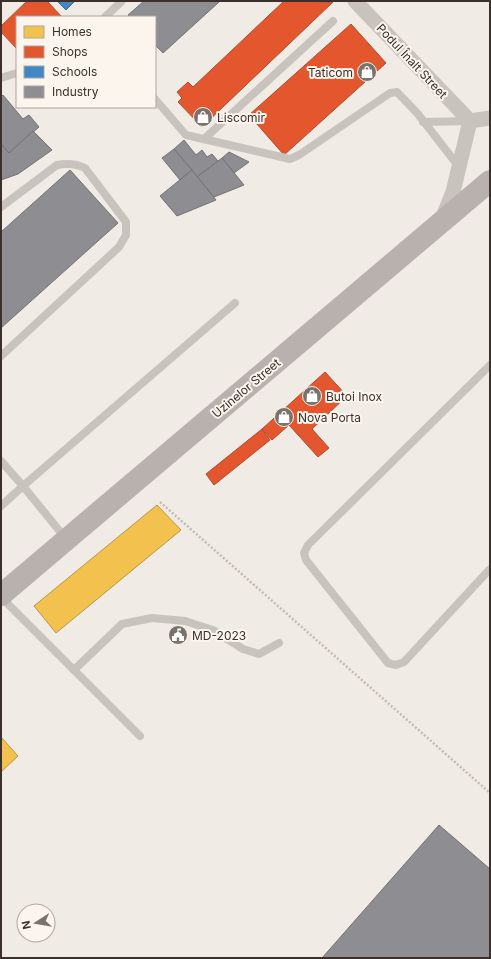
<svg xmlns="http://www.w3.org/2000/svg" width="491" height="959" font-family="Inter,sans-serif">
  <rect width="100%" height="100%" fill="#f0ebe5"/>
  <g fill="#f2c14e" stroke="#bb9644">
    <path d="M 157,505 L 181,530 L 56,633 L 34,606 Z"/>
    <path d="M 1,737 L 18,756 L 1,772 Z"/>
  </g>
  <g fill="#e4572e" stroke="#b14b2d">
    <path d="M 27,1 L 47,1 L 62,17 L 17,17 L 17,49 L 1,32 L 1,26 Z"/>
    <path d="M 284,1 L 333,2 L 202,127 L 178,102 L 182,98 L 177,92 L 188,82 L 193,87 Z"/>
    <path d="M 351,24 L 386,63 L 284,155 L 249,115 Z"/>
    <path d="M 325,372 L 347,396 L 312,429 L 329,448 L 318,457 L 289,425 L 272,440 L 262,429 Z"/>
    <path d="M 262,429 L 270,440 L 214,485 L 206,474 Z"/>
  </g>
  <path fill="#3f88c5" stroke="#3e6e97" d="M 57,1 L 75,1 L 66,10 Z"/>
  <g fill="#8d8d92" stroke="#747173">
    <path d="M 144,1 L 217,1 L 219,2 L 163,53 L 155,45 L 155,17 L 130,17 L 128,15 Z"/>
    <path d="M 3,95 L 23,119 L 29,115 L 39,127 L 9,153 L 1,144 L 1,97 Z"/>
    <path d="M 33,131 L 52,150 L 18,174 L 1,180 L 1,144 L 9,153 Z"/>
    <path d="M 184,140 L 196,155 L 202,150 L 207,157 L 212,154 L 218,161 L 197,177 L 174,149 Z"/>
    <path d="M 174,149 L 192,170 L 180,180 L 162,158 Z"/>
    <path d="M 229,152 L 249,162 L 234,173 L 222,158 Z"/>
    <path d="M 222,158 L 244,185 L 214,197 L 197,177 Z"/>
    <path d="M 70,170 L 118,223 L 1,328 L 1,232 Z"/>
    <path d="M 192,170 L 216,200 L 177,216 L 160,196 Z"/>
    <path d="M 439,825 L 490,869 L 490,958 L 322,958 Z"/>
  </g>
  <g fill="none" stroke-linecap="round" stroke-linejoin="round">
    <path stroke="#c2bbb6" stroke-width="2.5" stroke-dasharray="2 2" stroke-linecap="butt" d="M 160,502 L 490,793"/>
    <g stroke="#c9c3be" stroke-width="8">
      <path d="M 105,17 L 122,1"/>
      <path d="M 1,78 L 17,73"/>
      <path d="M 155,99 L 186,135 L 290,159 L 299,155 L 390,93 L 397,92 L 418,114 L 459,167"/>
      <path d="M 423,122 L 470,121"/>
      <path d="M 204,139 L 333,21"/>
      <path d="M 1,207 L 57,165 C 67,163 75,163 85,168 L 126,222 L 126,235 L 119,247 L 1,356"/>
      <path d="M 490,365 L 308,545 L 304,553 L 306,560 L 388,663 L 396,665 L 404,662 L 490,569"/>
      <path d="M 1,461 L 23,486 L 235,303"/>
      <path d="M 1,506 L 23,486 L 66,539"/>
      <path d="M 1,597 L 140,736"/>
      <path d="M 74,670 L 122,624 L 152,618 L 185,621 L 213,630 L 243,649 L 259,654 L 279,643"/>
    </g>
    <g stroke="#c9c3be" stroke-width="15">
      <path d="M 355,1 L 470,121"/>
      <path d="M 470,121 L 490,118"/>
      <path d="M 442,219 L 453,192 L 470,121"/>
    </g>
    <path stroke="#b8b1ad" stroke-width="22" d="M 1,595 L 490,181"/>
  </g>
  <defs>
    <symbol id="shop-disc" viewBox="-11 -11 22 22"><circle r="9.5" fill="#7a716c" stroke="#fbf5ee"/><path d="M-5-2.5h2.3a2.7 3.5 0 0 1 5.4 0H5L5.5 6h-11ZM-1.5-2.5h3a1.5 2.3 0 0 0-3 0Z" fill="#fff"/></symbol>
    <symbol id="civic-disc" viewBox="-11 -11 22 22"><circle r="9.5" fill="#7a716c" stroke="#fbf5ee"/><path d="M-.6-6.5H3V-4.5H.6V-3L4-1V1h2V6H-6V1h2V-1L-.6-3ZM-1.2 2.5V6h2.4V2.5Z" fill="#fff"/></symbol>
  </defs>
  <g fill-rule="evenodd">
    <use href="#shop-disc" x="356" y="61" width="22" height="22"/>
    <use href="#shop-disc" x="192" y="106" width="22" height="22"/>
    <use href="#shop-disc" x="301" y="385" width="22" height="22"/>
    <use href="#shop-disc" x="273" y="406" width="22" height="22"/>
    <use href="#civic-disc" x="167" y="624" width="22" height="22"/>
  </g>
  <g text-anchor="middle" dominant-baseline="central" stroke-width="4" stroke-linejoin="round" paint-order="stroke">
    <g font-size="12" fill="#3b302b" stroke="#fbf5ee">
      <text transform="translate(412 61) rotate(47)">Podul Înalt Street</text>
      <text transform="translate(246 388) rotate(-40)">Uzinelor Street</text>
    </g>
    <g font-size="12" fill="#3b302b" stroke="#fbf5ee" text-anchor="start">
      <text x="353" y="72" text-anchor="end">Taticom</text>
      <text x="217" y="117">Liscomir</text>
      <text x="326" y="396">Butoi Inox</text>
      <text x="298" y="417">Nova Porta</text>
      <text x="192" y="635">MD-2023</text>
    </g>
  </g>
  <rect width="491" height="959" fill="none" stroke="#3b302b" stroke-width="4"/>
  <rect x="16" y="16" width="140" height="92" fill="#fbf5ee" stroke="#aea6a0"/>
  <rect x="24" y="26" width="20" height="12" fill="#f2c14e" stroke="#aea6a0"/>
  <text x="52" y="36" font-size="12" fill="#3b302b">Homes</text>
  <rect x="24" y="46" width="20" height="12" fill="#e4572e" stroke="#aea6a0"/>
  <text x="52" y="56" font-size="12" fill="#3b302b">Shops</text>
  <rect x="24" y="66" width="20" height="12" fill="#3f88c5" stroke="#aea6a0"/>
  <text x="52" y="76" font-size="12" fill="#3b302b">Schools</text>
  <rect x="24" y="86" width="20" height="12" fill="#8d8d92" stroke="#aea6a0"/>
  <text x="52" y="96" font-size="12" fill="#3b302b">Industry</text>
  <g transform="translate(36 923) rotate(258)"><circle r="19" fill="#fbf5ee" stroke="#aea6a0"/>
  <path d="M0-3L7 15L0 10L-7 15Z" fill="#7a716c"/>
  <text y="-6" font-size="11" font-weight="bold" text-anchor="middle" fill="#3b302b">N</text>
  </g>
</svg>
